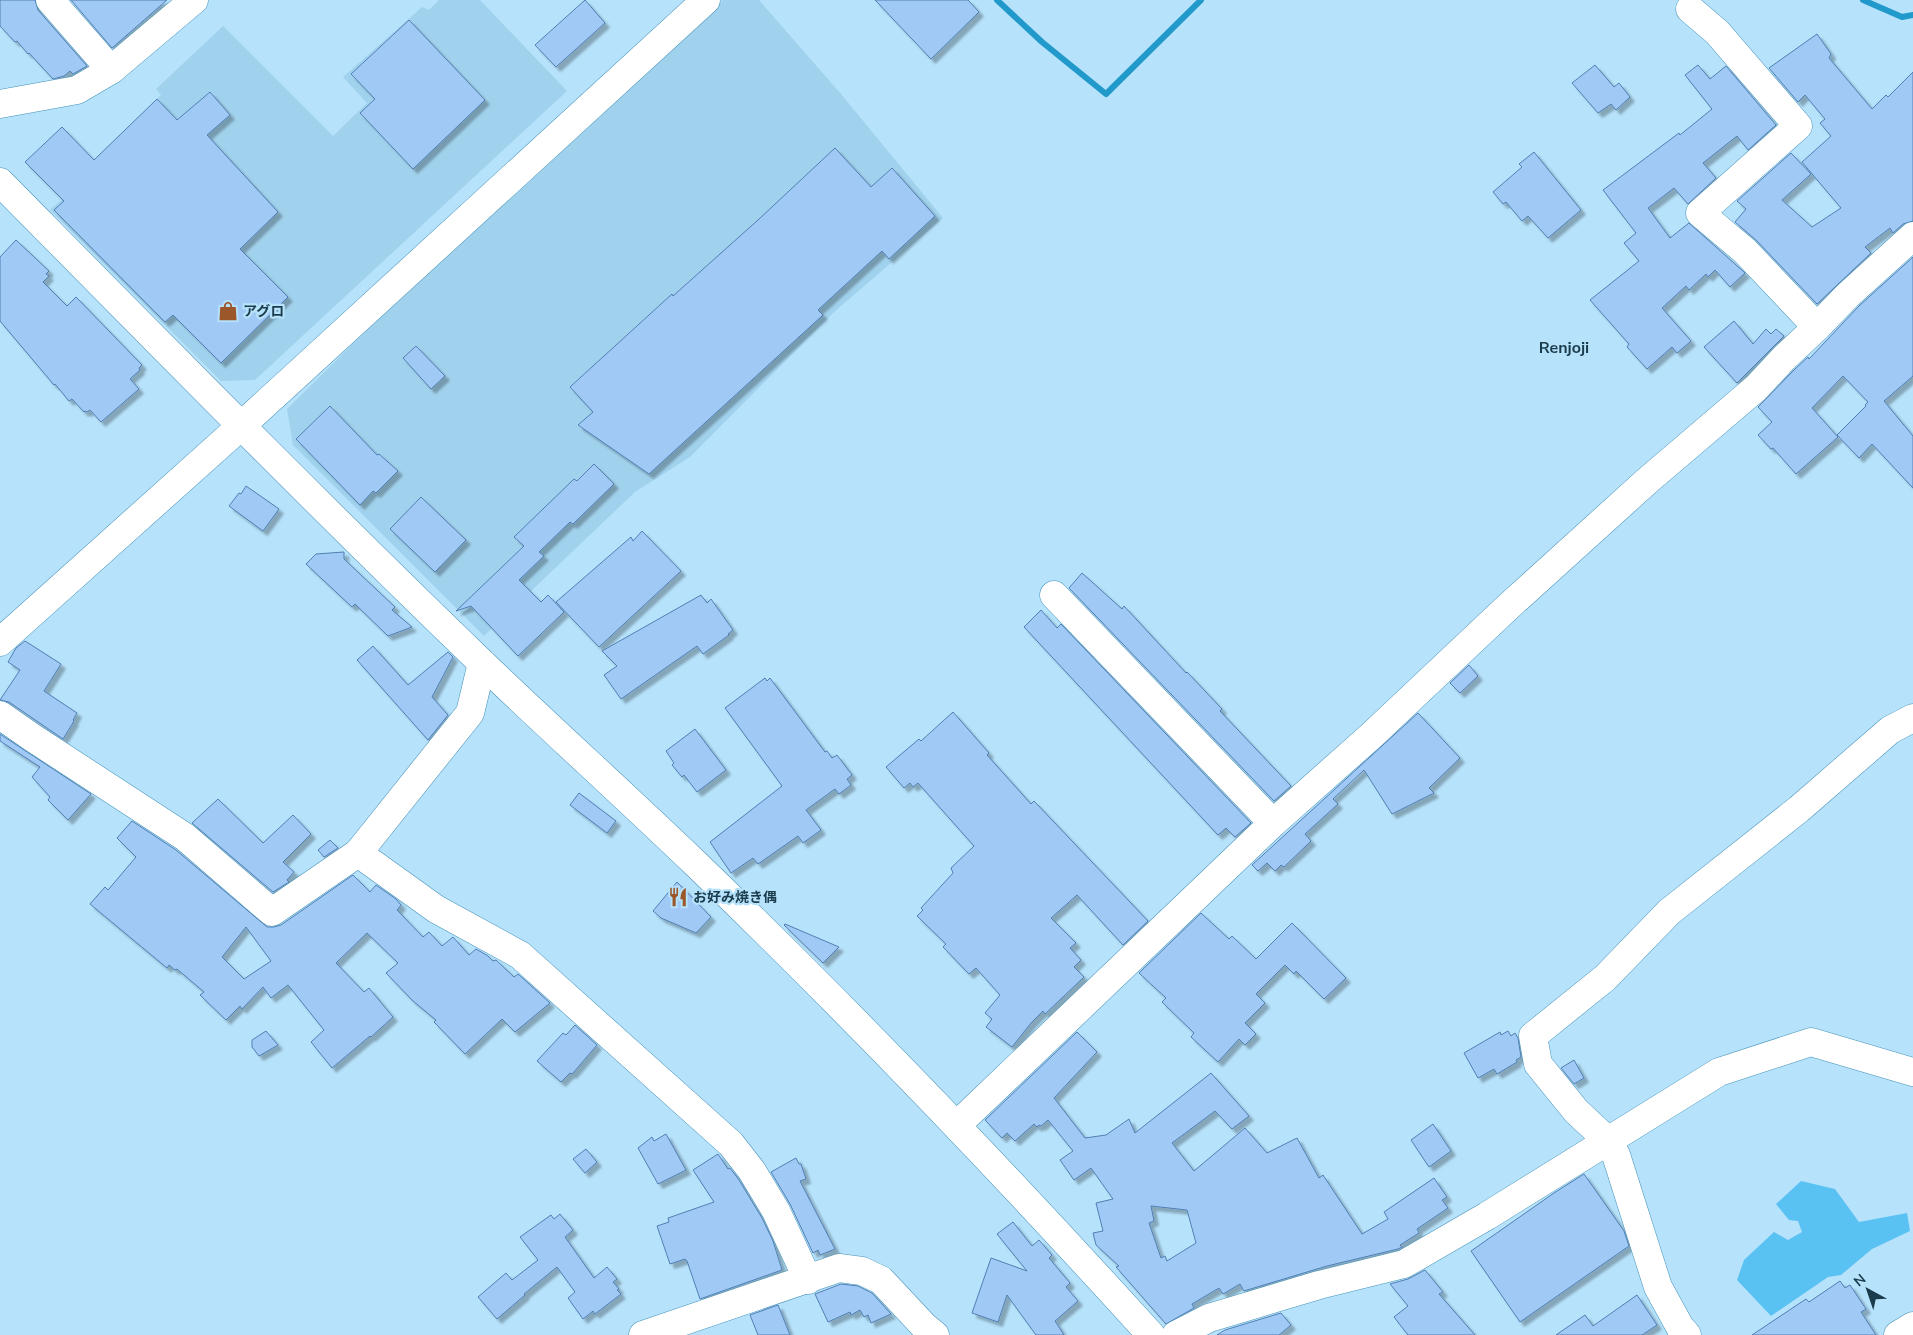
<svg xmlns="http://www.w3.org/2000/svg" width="1913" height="1335" font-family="'Nunito Sans','Noto Sans JP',sans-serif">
  <defs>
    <filter id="shadow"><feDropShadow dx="4.5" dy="4.5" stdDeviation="1" flood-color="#0004"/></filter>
  </defs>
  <rect width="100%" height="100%" fill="#b6e2fb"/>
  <g fill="#a1d2ed">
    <path d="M 439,0 L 480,0 L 567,91 L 255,380 L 221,381 L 50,210 L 100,166 L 94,160 L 161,95 L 156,89 L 223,26 L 333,136 L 367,103 L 343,77 L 422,7 L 429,10 Z"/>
    <path d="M 723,0 L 759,0 L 841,94 L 943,218 L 833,313 L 690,457 L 635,492 L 484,636 L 293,445 L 287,409 L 370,327 Z"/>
  </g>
  <path fill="#5ac2f3" d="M 1801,1181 L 1835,1189 L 1859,1222 L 1907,1213 L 1910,1231 L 1872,1249 L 1841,1275 L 1828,1277 L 1771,1316 L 1737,1280 L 1744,1260 L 1774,1232 L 1788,1240 L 1802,1232 L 1798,1221 L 1789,1220 L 1776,1204 Z"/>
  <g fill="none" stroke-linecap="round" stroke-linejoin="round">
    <g stroke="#2199ca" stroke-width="6">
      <path d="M 997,0 L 1042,42 L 1106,94 L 1201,0"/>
      <path d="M 1863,0 L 1902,17 L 1913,15"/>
    </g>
  </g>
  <g fill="#a1c9f6" stroke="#507fb3" fill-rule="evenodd" filter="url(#shadow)">
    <path d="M 0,0 L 35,0 L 38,10 L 87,66 L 73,74 L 70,71 L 64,76 L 53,79 L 29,53 L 28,54 L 17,41 L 15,42 L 0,26 Z"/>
    <path d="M 71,0 L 167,0 L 112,48 Z"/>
    <path d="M 585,0 L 605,23 L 556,67 L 535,45 Z"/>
    <path d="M 875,0 L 968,0 L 979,12 L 931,59 Z"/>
    <path d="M 409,20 L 485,100 L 413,169 L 360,113 L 375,99 L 351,74 Z"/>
    <path d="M 1817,34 L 1831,54 L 1829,58 L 1872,109 L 1886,95 L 1888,97 L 1913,72 L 1913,221 L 1903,224 L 1893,233 L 1890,228 L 1865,247 L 1871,253 L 1817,304 L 1756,240 L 1735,222 L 1746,209 L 1737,201 L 1791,153 L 1811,174 L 1782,200 L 1812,227 L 1841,208 L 1802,162 L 1831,136 L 1820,123 L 1825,119 L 1805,95 L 1798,102 L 1769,68 Z"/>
    <path d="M 1595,65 L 1614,87 L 1619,83 L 1630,97 L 1616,110 L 1611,104 L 1598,113 L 1572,83 Z"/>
    <path d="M 1698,65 L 1710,79 L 1726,66 L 1776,125 L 1748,150 L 1737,136 L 1703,163 L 1716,178 L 1688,204 L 1674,188 L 1648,208 L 1670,238 L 1689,223 L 1745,273 L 1730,287 L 1715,270 L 1708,277 L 1706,274 L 1689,290 L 1686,286 L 1662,308 L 1691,341 L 1677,353 L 1672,347 L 1647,369 L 1627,347 L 1629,344 L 1590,300 L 1639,261 L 1624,243 L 1636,233 L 1603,190 L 1679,133 L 1680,135 L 1712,109 L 1685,75 Z"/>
    <path d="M 210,92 L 230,115 L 207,135 L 278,212 L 240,249 L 288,297 L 221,363 L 173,315 L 165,322 L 54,210 L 64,201 L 25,162 L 62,127 L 94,160 L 157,99 L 177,120 Z"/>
    <path d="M 835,148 L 871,187 L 892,168 L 935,216 L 889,259 L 882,251 L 818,310 L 823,315 L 649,474 L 578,425 L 593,412 L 570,387 L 672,294 L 673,296 L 758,220 Z"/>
    <path d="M 1534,152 L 1581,210 L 1548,238 L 1528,216 L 1522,221 L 1506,202 L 1503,204 L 1493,192 L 1522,167 L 1519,164 Z"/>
    <path d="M 16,240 L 49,271 L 46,274 L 49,276 L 43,282 L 67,306 L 76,297 L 142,365 L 139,368 L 140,370 L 130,379 L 139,389 L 101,422 L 90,410 L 87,412 L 85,411 L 84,412 L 72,399 L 69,401 L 55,384 L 54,385 L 0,321 L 0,257 Z"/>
    <path d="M 1913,257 L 1913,376 L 1884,401 L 1913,436 L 1913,488 L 1872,444 L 1859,458 L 1837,435 L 1866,406 L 1865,405 L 1868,402 L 1843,376 L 1812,408 L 1838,437 L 1796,474 L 1773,448 L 1771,449 L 1758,435 L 1772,422 L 1758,407 L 1795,369 L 1808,357 L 1809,359 L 1859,306 Z"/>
    <path d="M 1734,321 L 1753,344 L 1766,329 L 1771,334 L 1776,329 L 1784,336 L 1737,383 L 1704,347 Z"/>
    <path d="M 416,346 L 445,376 L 431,389 L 403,358 Z"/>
    <path d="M 330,406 L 377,455 L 379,454 L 398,471 L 376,493 L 373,491 L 360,505 L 296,439 Z"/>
    <path d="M 594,464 L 614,484 L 573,524 L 570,522 L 539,552 L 544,556 L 519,580 L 541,602 L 548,595 L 564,612 L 518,656 L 471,606 L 456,611 L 524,546 L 514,537 L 574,479 L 577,481 Z"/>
    <path d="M 246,486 L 279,509 L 263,531 L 229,506 L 239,493 L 241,494 Z"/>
    <path d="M 421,497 L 466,540 L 435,572 L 390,529 Z"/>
    <path d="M 642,531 L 681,571 L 599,647 L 556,602 L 631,537 L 633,541 Z"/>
    <path d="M 344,552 L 344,559 L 395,607 L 392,610 L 412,627 L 388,636 L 355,604 L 352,607 L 306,564 L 316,554 Z"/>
    <path d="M 1082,573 L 1122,609 L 1124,606 L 1186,673 L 1187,672 L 1222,709 L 1220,711 L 1291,786 L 1274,801 L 1069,588 Z"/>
    <path d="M 701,595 L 707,603 L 711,599 L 733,630 L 728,634 L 729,635 L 703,654 L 697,646 L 621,699 L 604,675 L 617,666 L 602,651 Z"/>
    <path d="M 1041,610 L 1057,628 L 1061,624 L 1251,823 L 1235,837 L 1226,828 L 1218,835 L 1024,627 Z"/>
    <path d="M 25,641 L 61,664 L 44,691 L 77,713 L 73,720 L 74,721 L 63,739 L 9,702 L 0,700 L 20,670 L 8,662 L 16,648 Z"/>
    <path d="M 373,646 L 408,685 L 448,652 L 453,657 L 432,697 L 448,715 L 428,740 L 357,660 Z"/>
    <path d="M 1469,665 L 1478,676 L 1460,693 L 1450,683 Z"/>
    <path d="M 765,678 L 767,681 L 770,678 L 825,752 L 827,751 L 832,758 L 837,755 L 852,775 L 847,779 L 851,785 L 839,794 L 835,789 L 806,810 L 821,830 L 803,843 L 798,836 L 758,864 L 753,858 L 731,873 L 710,842 L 782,786 L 725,708 Z"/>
    <path d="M 953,712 L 989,753 L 987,755 L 1031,804 L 1034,801 L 1148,921 L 1123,945 L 1077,895 L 1051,918 L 1076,943 L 1070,948 L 1081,960 L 1074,967 L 1084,977 L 1045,1014 L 1043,1011 L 1031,1023 L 1012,1047 L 986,1027 L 992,1019 L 985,1013 L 1000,995 L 976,968 L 969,974 L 943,947 L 946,944 L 917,916 L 923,910 L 921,908 L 953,873 L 951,868 L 974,846 L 918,783 L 913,787 L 910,783 L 904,788 L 886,767 L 919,739 L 921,741 Z"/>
    <path d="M 1418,713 L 1460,758 L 1429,788 L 1434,793 L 1392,814 L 1364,770 L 1333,799 L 1338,804 L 1305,834 L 1311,841 L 1284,867 L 1281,865 L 1275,871 L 1267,863 L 1258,871 L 1252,865 Z"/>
    <path d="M 695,729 L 726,770 L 697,792 L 684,775 L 682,777 L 672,765 L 674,763 L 666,751 Z"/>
    <path d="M 0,734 L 91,794 L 68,820 L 48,800 L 50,797 L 32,777 L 40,767 L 0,741 Z"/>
    <path d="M 579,793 L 616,821 L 607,833 L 570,805 Z"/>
    <path d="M 218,799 L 263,843 L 293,815 L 311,834 L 283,862 L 294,872 L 287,880 L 289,882 L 273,892 L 192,823 Z"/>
    <path d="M 132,821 L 176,850 L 267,927 L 274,927 L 281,925 L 353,875 L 370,892 L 376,885 L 396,899 L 401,905 L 397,910 L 423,937 L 429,932 L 442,946 L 453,937 L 469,955 L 476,949 L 488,956 L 493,961 L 496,960 L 514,977 L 518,974 L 550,1003 L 515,1032 L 502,1019 L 465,1054 L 434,1022 L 436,1020 L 413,1001 L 386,973 L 398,963 L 367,933 L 336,963 L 364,992 L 369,988 L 393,1017 L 371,1037 L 370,1036 L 332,1068 L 311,1042 L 324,1030 L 288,985 L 271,998 L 263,987 L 242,1009 L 240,1006 L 226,1020 L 200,995 L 204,992 L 177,969 L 175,970 L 169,965 L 167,968 L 90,904 L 105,887 L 108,890 L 136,857 L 117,838 ZM 246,927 L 271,961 L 244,979 L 222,957 Z"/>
    <path d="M 330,840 L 338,848 L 324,857 L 318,850 Z"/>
    <path d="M 677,882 L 711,917 L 696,933 L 661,918 L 653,911 Z"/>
    <path d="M 1201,913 L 1229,939 L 1232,936 L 1256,959 L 1292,923 L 1346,978 L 1324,999 L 1296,971 L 1294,974 L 1285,965 L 1256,994 L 1265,1003 L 1245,1023 L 1256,1034 L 1245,1045 L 1239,1039 L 1218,1062 L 1191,1037 L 1194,1033 L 1162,1002 L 1166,998 L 1139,973 Z"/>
    <path d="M 785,924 L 839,947 L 823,963 L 784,925 Z"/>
    <path d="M 575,1025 L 597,1045 L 573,1073 L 572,1074 L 570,1073 L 561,1082 L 537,1061 L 563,1033 L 566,1035 Z"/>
    <path d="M 266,1031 L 278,1045 L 259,1056 L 252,1047 L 252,1040 Z"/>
    <path d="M 1508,1031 L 1511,1036 L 1515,1033 L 1518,1038 L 1521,1057 L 1516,1060 L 1517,1062 L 1497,1074 L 1494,1069 L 1478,1078 L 1464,1053 L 1500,1032 L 1501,1035 Z"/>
    <path d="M 1077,1032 L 1097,1052 L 1054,1098 L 1085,1138 L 1106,1135 L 1129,1119 L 1135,1133 L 1211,1073 L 1249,1116 L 1232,1129 L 1215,1111 L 1172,1143 L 1194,1171 L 1245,1128 L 1267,1153 L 1297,1138 L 1319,1178 L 1323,1175 L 1362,1234 L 1388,1219 L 1384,1212 L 1434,1178 L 1447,1197 L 1442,1200 L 1448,1208 L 1417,1229 L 1419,1233 L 1400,1245 L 1402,1247 L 1398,1249 L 1327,1266 L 1244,1291 L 1240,1284 L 1223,1294 L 1219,1288 L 1192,1304 L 1194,1308 L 1166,1324 L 1116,1267 L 1119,1266 L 1096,1245 L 1093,1233 L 1103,1231 L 1096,1203 L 1113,1199 L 1091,1168 L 1074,1180 L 1060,1160 L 1073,1151 L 1048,1120 L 1041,1126 L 1039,1125 L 1037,1127 L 1034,1124 L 1015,1141 L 1007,1133 L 1002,1138 L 985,1120 ZM 1151,1206 L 1187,1210 L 1196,1243 L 1167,1261 L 1165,1256 L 1161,1258 L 1149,1223 L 1154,1221 Z"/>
    <path d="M 1574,1060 L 1584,1078 L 1574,1084 L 1561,1068 Z"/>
    <path d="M 1433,1124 L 1451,1151 L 1429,1167 L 1411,1140 Z"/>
    <path d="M 666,1134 L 686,1170 L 658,1184 L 638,1148 L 652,1137 L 654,1141 Z"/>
    <path d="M 586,1149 L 597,1162 L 585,1173 L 573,1159 Z"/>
    <path d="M 718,1154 L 728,1169 L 730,1168 L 739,1180 L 762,1218 L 773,1241 L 782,1270 L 700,1299 L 687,1261 L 685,1259 L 670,1264 L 657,1226 L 669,1222 L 668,1218 L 714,1202 L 693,1170 Z"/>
    <path d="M 796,1158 L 799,1164 L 801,1164 L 806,1179 L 800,1181 L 835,1249 L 820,1255 L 818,1250 L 813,1253 L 790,1204 L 771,1172 Z"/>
    <path d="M 1584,1174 L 1624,1231 L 1629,1246 L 1520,1322 L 1471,1251 L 1554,1193 Z"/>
    <path d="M 560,1214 L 573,1230 L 565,1237 L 594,1278 L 607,1267 L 617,1279 L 613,1282 L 619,1289 L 617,1290 L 621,1294 L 595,1314 L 593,1311 L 583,1319 L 568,1298 L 575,1292 L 557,1267 L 524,1294 L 525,1295 L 497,1319 L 478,1297 L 506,1273 L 512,1280 L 538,1260 L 520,1237 L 551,1215 L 554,1219 Z"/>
    <path d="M 1013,1222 L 1032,1246 L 1039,1240 L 1052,1255 L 1049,1258 L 1070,1283 L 1066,1287 L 1078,1301 L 1055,1321 L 1064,1335 L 1036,1335 L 1007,1295 L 998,1322 L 972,1313 L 991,1258 L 1027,1271 L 997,1234 Z"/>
    <path d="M 1425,1270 L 1443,1292 L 1439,1294 L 1475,1335 L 1408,1335 L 1394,1317 L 1408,1306 L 1390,1284 L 1408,1279 Z"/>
    <path d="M 1840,1281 L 1845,1288 L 1850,1285 L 1866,1309 L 1861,1312 L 1876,1335 L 1752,1335 L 1806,1299 L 1809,1302 Z"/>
    <path d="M 841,1284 L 858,1286 L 872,1293 L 891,1314 L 871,1323 L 868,1315 L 864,1317 L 860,1310 L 851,1315 L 850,1312 L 828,1322 L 815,1294 Z"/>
    <path d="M 1637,1295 L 1657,1325 L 1642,1335 L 1556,1335 L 1585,1315 L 1593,1326 Z"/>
    <path d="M 778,1305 L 790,1335 L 758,1335 L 750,1315 Z"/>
    <path d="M 1281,1313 L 1291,1325 L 1279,1335 L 1217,1335 L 1225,1330 Z"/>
  </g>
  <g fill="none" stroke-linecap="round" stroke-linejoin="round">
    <defs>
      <g id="minor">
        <path d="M 50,0 L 111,70"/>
        <path d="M 1690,9 L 1717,32 L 1798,126 L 1700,213 L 1745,251 L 1817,327"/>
        <path d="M 0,104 L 77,90 L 111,70 L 194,0"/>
        <path d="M 0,182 C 159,343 318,505 481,662 C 552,730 625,796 696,864 C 853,1015 1004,1173 1151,1335"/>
        <path d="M 1054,595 L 1273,823"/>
        <path d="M 0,642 L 241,426 L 706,0"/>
        <path d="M 0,715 L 33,738 L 185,837 L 272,912 L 358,853 L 470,713 L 482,663"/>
        <path d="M 358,853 L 436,909 L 520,955 L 731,1144 L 752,1171 L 776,1211 L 808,1280"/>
        <path d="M 957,1125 L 1273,823 L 1372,735 L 1510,605 L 1647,481 L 1756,388 L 1784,358 L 1817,327 L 1848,295 L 1913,236"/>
        <path d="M 643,1335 L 839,1268 L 862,1271 L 881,1280 L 924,1326 L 935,1335"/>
        <path d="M 1176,1335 L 1209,1318 L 1319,1285 L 1404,1264 L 1487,1216 L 1719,1072 L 1811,1042 L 1913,1072"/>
        <path d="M 1687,1335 L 1680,1327 L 1658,1287 L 1616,1155 L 1607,1140 L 1576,1111 L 1538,1064 L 1533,1036 L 1605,978 L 1669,912 L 1799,809 L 1890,730 L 1913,718"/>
        <path d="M 1898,1335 L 1913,1326"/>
      </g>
    </defs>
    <use href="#minor" stroke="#4493b9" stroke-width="29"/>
    <use href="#minor" stroke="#fff" stroke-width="28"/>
  </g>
  <defs>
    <symbol id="shop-bare" viewBox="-9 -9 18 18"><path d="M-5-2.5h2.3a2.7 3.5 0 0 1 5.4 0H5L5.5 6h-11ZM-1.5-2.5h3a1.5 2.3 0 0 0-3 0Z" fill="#9b5629" stroke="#b6e2fb" stroke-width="2.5" paint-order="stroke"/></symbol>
    <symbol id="restaurant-bare" viewBox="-9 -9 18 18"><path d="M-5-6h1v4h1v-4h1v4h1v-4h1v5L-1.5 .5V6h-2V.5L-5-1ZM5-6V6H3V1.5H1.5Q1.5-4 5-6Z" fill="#9b5629" stroke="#b6e2fb" stroke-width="2.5" paint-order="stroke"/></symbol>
  </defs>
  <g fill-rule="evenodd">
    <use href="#shop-bare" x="214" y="297" width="28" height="28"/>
    <use href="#restaurant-bare" x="664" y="883" width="28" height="28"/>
  </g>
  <g text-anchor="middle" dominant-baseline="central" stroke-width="4.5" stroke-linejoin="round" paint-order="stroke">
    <g font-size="14" font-weight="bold" fill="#1b3c4c" stroke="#b6e2fb" text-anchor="start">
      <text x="243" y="311">アグロ</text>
      <text x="693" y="897">お好み焼き偶</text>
    </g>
    <g font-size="16" font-weight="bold" fill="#1b3c4c" stroke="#b6e2fb">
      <text x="1564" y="348">Renjoji</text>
    </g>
  </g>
  <g transform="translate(1868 1290) rotate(320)" stroke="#b6e2fb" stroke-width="4" paint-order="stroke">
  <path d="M0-4L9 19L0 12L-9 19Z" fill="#1b3c4c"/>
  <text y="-8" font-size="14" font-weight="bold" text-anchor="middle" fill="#1b3c4c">N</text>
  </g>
</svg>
